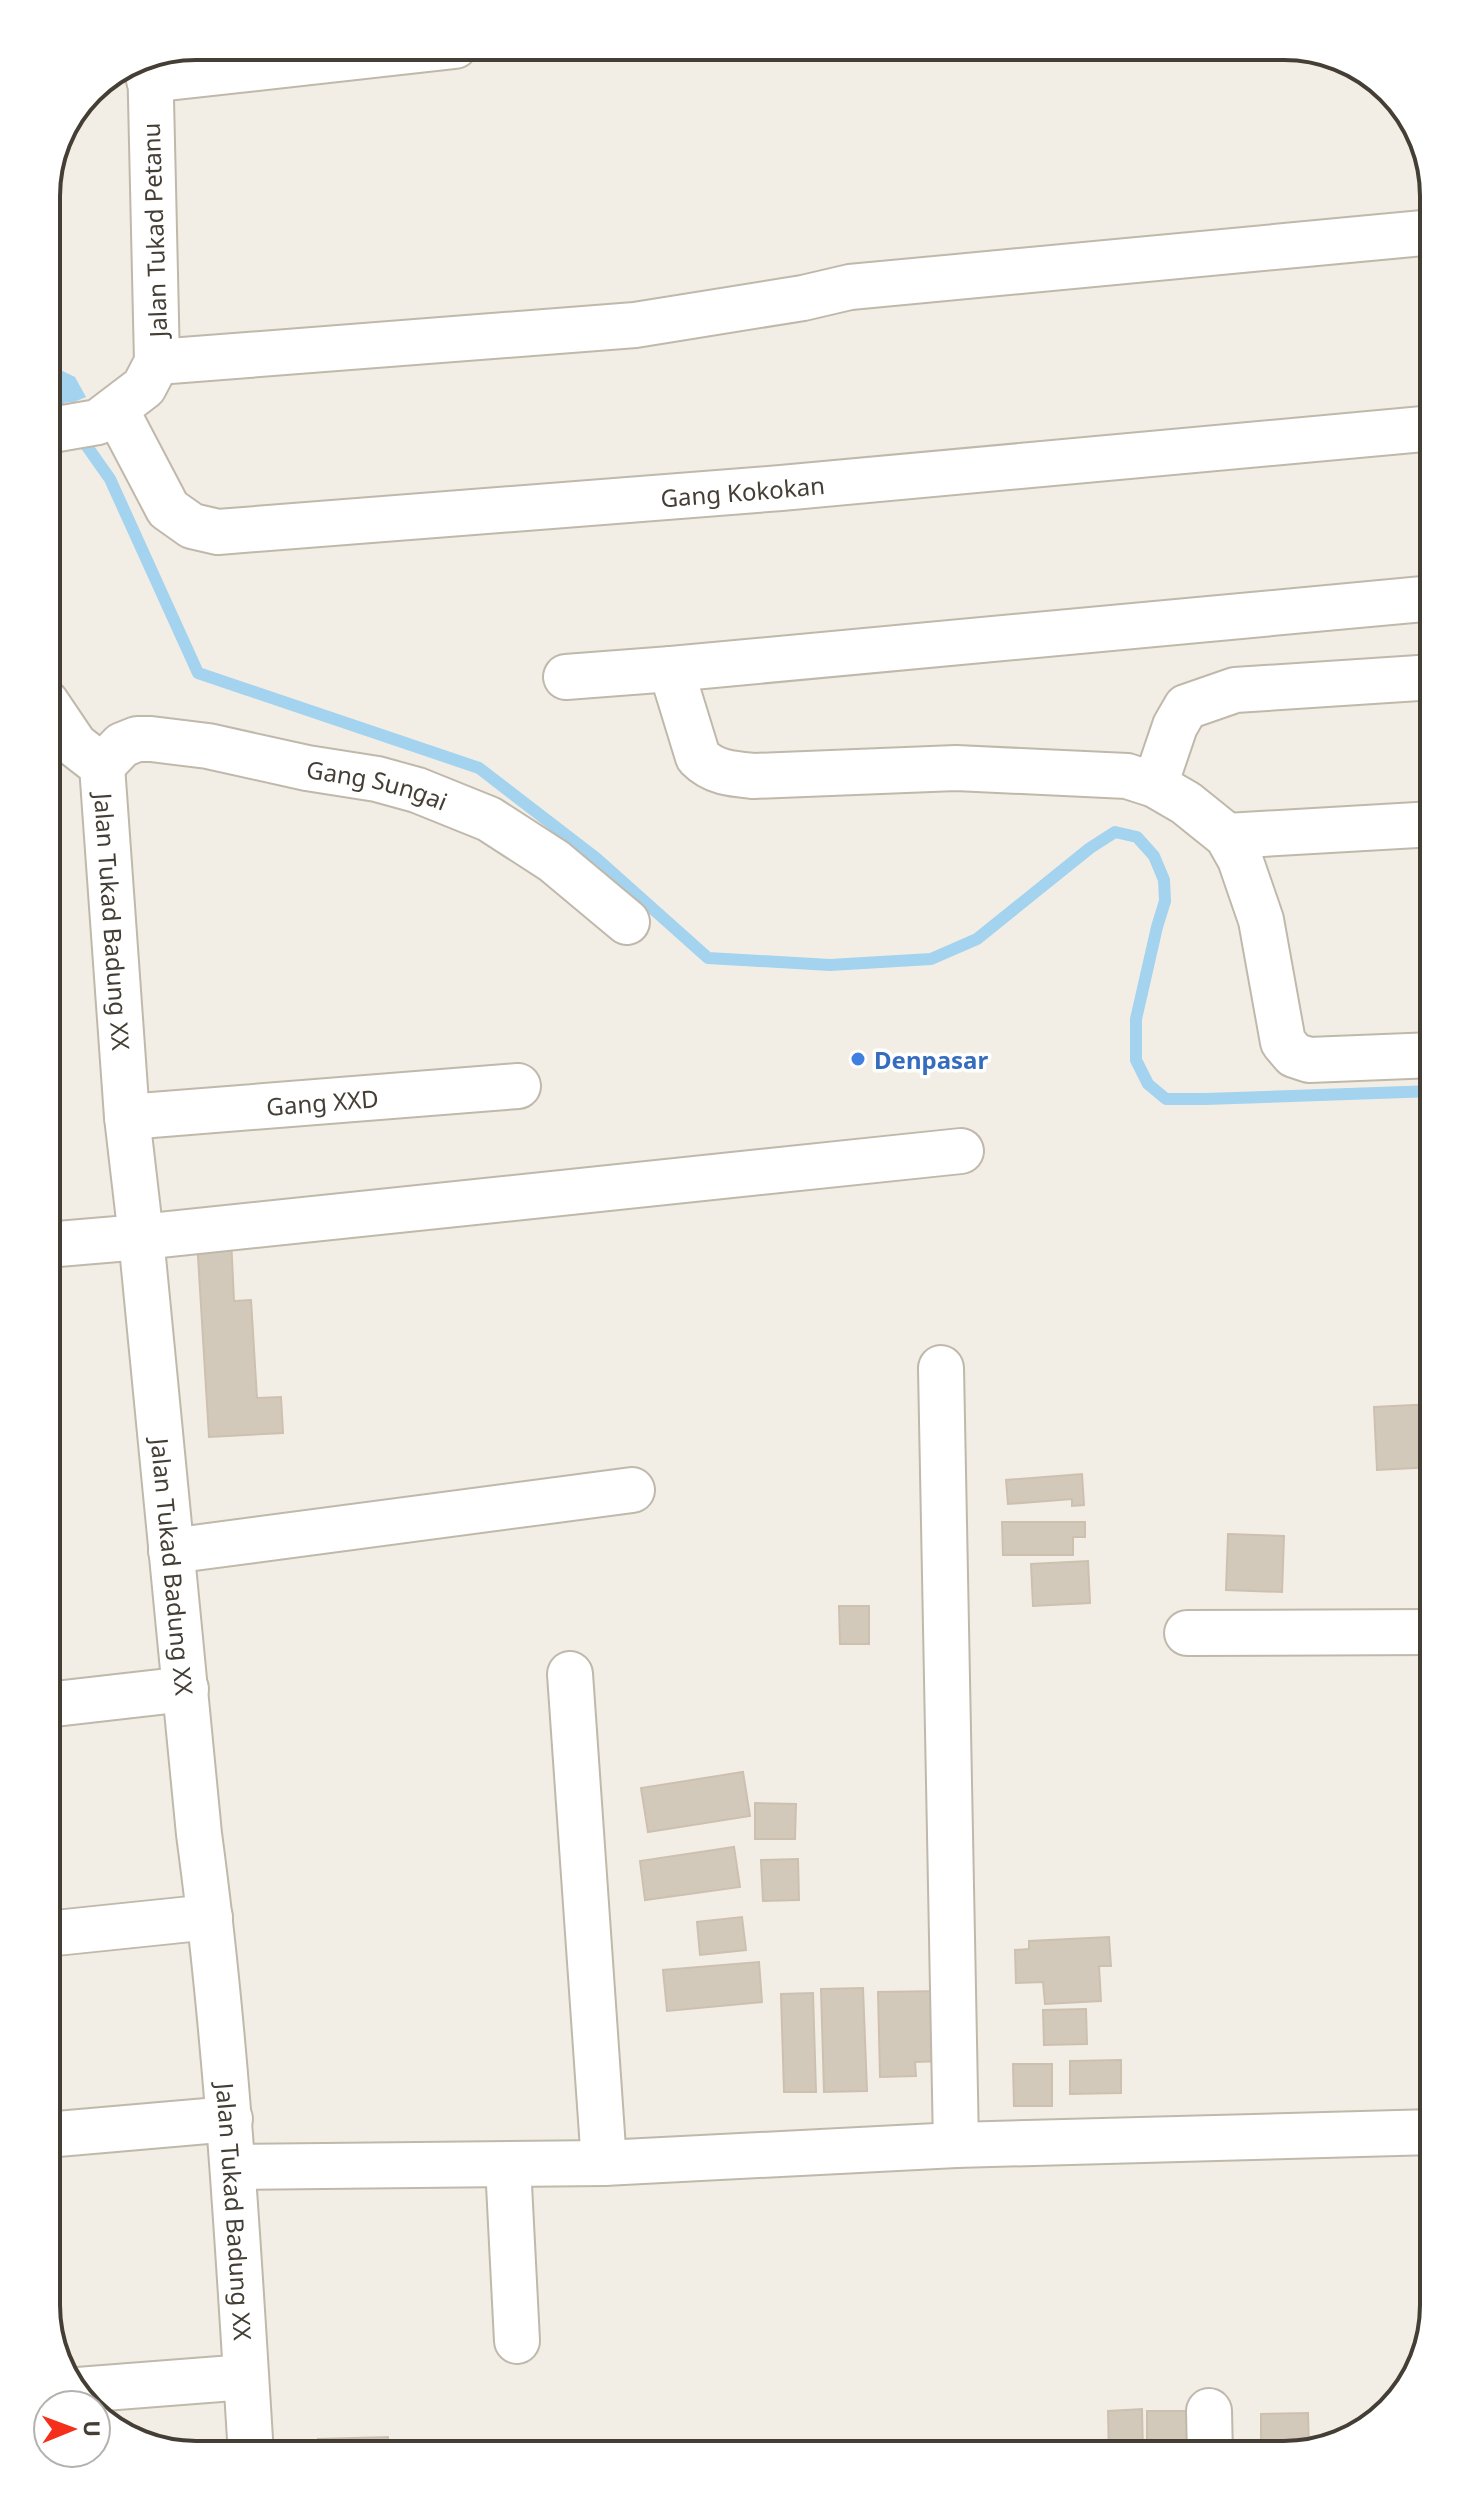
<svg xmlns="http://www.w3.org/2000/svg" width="1480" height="2501" font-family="'Noto Sans',sans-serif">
  <rect width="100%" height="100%" fill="#f2eee5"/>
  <path fill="#a3d3ee" d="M 46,363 L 75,377 L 86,397 L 74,402 L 46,404 Z"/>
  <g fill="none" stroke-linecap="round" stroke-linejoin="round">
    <g stroke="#a3d3ee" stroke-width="12">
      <path d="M 46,388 L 69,420"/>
      <path d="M 79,435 L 110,479 L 198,673 L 479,768 L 596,858 L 708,958 L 830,965 L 931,959 L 977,939 L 1090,848 L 1115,832 L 1137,837 L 1154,856 L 1164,880 L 1165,901 L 1157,927 L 1136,1019 L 1136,1060 L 1148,1084 L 1166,1099 L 1205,1099 L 1434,1091"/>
    </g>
  </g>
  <g fill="#d3c9bb" stroke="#cec0af" stroke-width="2">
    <path d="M 231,1238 L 234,1301 L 251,1300 L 257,1398 L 281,1397 L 283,1433 L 209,1437 L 197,1240 Z"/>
    <path d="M 1434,1404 L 1434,1467 L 1377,1470 L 1374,1407 Z"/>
    <path d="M 1082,1474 L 1084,1505 L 1072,1506 L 1072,1499 L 1008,1504 L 1006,1480 Z"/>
    <path d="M 1002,1522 L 1085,1522 L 1085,1537 L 1073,1537 L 1073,1555 L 1003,1555 Z"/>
    <path d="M 1228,1534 L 1284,1536 L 1282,1592 L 1226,1590 Z"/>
    <path d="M 1088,1561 L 1090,1603 L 1033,1606 L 1031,1564 Z"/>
    <path d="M 839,1606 L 869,1606 L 869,1644 L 840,1644 Z"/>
    <path d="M 743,1772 L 750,1816 L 648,1832 L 641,1788 Z"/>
    <path d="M 755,1803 L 796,1804 L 795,1839 L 755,1839 Z"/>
    <path d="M 734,1847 L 740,1887 L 645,1900 L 640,1861 Z"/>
    <path d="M 798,1859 L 799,1900 L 763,1901 L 761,1860 Z"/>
    <path d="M 742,1917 L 746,1950 L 700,1955 L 697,1922 Z"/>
    <path d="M 1425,1934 L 1434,1934 L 1434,2002 L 1427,2003 Z"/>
    <path d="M 1109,1937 L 1111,1966 L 1099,1966 L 1101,2001 L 1045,2004 L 1043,1982 L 1016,1983 L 1015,1950 L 1029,1949 L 1029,1941 Z"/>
    <path d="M 759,1962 L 762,2002 L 667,2011 L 663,1970 Z"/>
    <path d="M 863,1988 L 867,2091 L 824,2092 L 821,1989 Z"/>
    <path d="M 944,1991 L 945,2061 L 915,2062 L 916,2076 L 880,2077 L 878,1992 Z"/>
    <path d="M 813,1993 L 816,2092 L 784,2092 L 781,1994 Z"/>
    <path d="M 1086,2009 L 1087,2044 L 1044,2045 L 1043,2010 Z"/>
    <path d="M 1121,2060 L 1121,2093 L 1070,2094 L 1070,2061 Z"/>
    <path d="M 1013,2064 L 1052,2064 L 1052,2106 L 1014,2106 Z"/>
    <path d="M 1142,2409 L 1143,2455 L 1109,2455 L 1108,2411 Z"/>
    <path d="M 1147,2411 L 1195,2411 L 1196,2455 L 1147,2455 Z"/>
    <path d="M 1308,2413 L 1309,2449 L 1284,2455 L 1261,2455 L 1261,2414 Z"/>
    <path d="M 388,2437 L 389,2455 L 319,2455 L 318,2439 Z"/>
  </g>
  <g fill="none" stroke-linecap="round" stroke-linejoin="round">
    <defs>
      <g id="minor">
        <path d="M 149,80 L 455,46"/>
        <path d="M 157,362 L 635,325 L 803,298 L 850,287 L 1434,232"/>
        <path id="s1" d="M 116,410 L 168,509 L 192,526 L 218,532 L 781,488 L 1434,428"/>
        <path d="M 46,431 L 98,422 L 144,387 L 157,362 L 150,55"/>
        <path d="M 671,669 L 698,757 C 714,773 732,774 754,776 L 956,768 L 1127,776 L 1155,785 L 1186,803 L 1227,836 L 1240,859 L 1261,920 L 1283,1042 L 1294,1055 L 1309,1060 L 1434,1055"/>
        <path d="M 566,677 L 671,669 L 1434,598"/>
        <path id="s2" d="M 46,702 L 75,745 L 102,766 L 127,1117 L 141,1237 L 199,1834 C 227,2040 238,2247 251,2455"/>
        <path id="s3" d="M 102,766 L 122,745 L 137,739 L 151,739 L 208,746 L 307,768 L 377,779 L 417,790 L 489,819 L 554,861 L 627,922"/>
        <path d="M 1155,785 L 1175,726 L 1186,707 L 1235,690 L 1434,677"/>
        <path d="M 1227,836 L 1434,824"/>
        <path id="s4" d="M 127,1117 L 518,1086"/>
        <path d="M 46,1245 L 141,1237 L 961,1151"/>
        <path d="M 941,1368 L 956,2145"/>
        <path d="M 171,1551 L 632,1490"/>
        <path d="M 1187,1633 L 1434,1632"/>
        <path d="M 570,1674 L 604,2163"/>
        <path d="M 46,1705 L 186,1689"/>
        <path d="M 46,1934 L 210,1917"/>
        <path d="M 46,2135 L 230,2119"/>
        <path d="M 508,2165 L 517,2341"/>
        <path d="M 233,2167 L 604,2163 L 956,2145 L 1434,2132"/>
        <path d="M 78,2390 L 246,2377"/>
        <path d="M 1209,2411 L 1210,2455"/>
      </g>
    </defs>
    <use href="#minor" stroke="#c0b8ab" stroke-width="48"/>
    <use href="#minor" stroke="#fff" stroke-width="44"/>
  </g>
  <circle fill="#3f7fe0" stroke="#fff" stroke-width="3" cx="858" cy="1059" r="8"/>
  <g text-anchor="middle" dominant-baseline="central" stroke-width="7" stroke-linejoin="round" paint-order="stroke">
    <g font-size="24" fill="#443e35" stroke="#fff">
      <text transform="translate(154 230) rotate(-92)">Jalan Tukad Petanu</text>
      <text stroke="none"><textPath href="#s1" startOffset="694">Gang Kokokan</textPath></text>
      <text stroke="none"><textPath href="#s3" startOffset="290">Gang Sungai</textPath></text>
      <text stroke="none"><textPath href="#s2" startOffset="242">Jalan Tukad Badung XX</textPath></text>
      <text stroke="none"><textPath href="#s4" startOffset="196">Gang XXD</textPath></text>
      <text stroke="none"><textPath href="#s2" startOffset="890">Jalan Tukad Badung XX</textPath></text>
      <text stroke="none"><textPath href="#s2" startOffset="1538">Jalan Tukad Badung XX</textPath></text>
    </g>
    <g font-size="24" font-weight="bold" fill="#366cbe" stroke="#fff" text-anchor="start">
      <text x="874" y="1059">Denpasar</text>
    </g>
  </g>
  <path d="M0 0H1480V2501H0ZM196 60H1284A136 136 0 0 1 1420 196V2305A136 136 0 0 1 1284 2441H196A136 136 0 0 1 60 2305V196A136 136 0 0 1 196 60Z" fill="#fff" fill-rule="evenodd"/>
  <path fill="none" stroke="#443e35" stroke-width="4" d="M196 60H1284A136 136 0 0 1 1420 196V2305A136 136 0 0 1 1284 2441H196A136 136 0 0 1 60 2305V196A136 136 0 0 1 196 60Z"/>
  <g transform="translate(72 2429) rotate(89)"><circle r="38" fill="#ffffff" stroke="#b4b2ae" stroke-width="2"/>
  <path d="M0-6L14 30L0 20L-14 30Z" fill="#f4301b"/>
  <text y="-12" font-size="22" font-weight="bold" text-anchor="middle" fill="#443e35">U</text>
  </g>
</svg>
